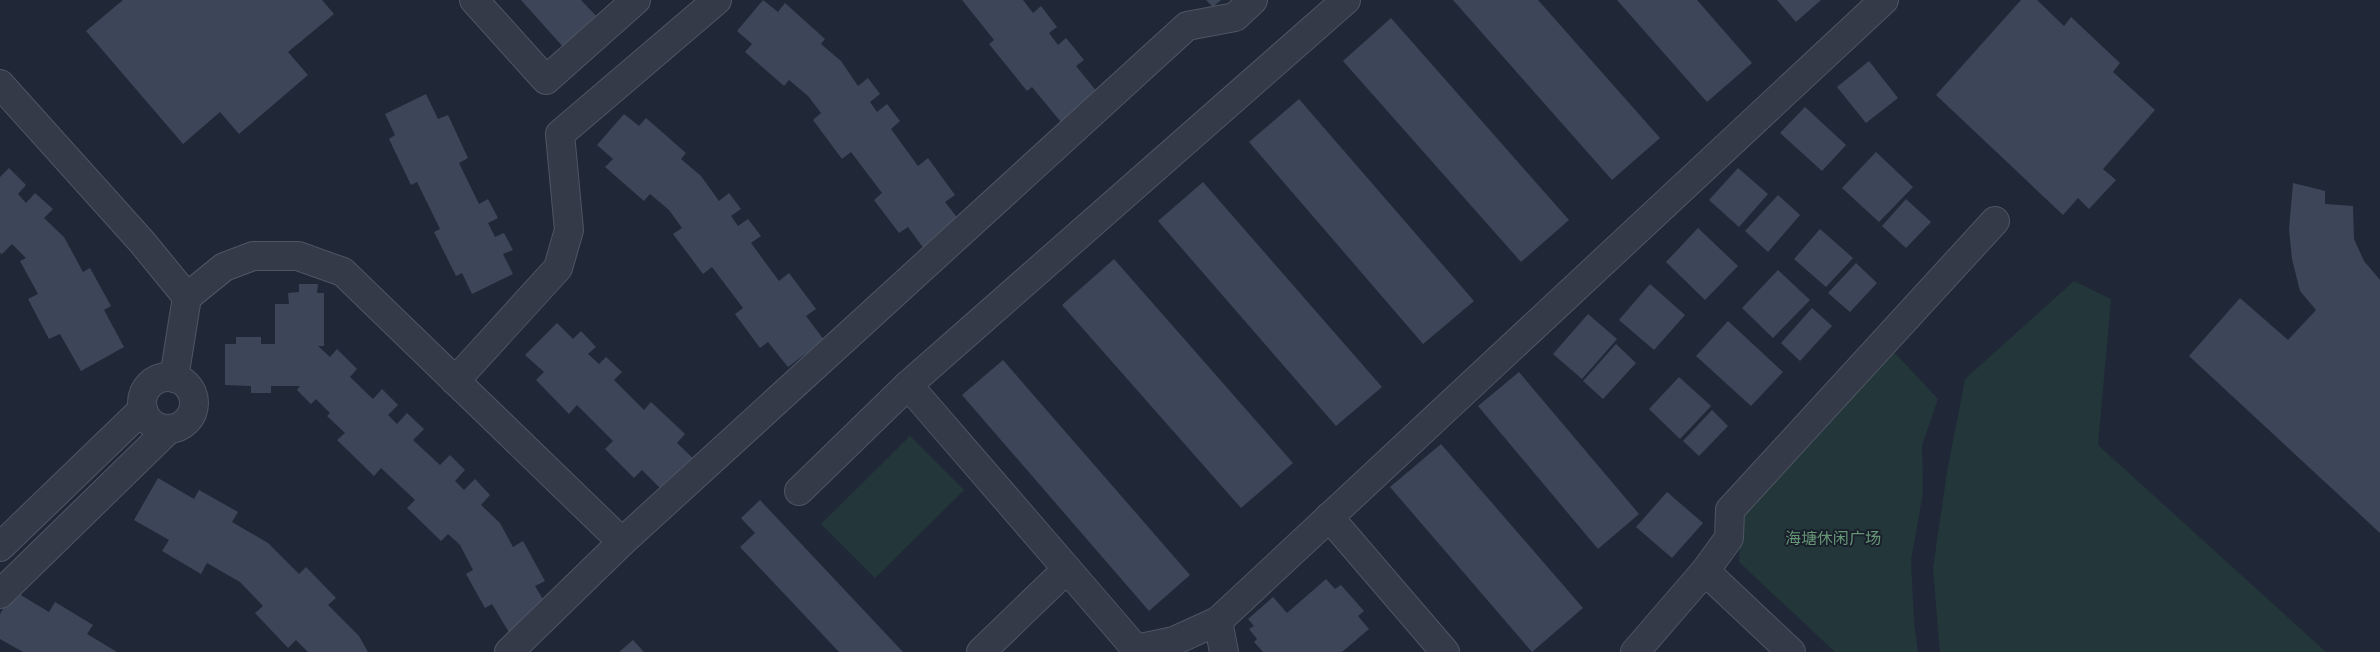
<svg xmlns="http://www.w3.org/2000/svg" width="2380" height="652" font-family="Raleway,'Noto Sans SC',sans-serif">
  <rect width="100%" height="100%" fill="#202837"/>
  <g fill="#23363a">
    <path d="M 2074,281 L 2111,299 L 2098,445 L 2326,652 L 1940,652 L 1933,568 L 1947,472 L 1965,379 Z"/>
    <path d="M 1894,352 L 1938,399 L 1922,445 L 1923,492 L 1911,561 L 1914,623 L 1918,652 L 1835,652 L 1739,562 L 1741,518 Z"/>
    <path d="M 910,436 L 964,490 L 875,578 L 821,524 Z"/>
  </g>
  <g fill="#3c4658">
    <path d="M 123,0 L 322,0 L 334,14 L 288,52 L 308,75 L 239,134 L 220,112 L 183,144 L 86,31 Z"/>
    <path d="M 521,0 L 581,0 L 599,19 L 565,49 Z"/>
    <path d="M 763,0 L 778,12 L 785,3 L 825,39 L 821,44 L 841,61 L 858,86 L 868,78 L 880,94 L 870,102 L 877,112 L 887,104 L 900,121 L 891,129 L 918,166 L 928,158 L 955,195 L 945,202 L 963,225 L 927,253 L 908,227 L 899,233 L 874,200 L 882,193 L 851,152 L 842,159 L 813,120 L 821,113 L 808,96 L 789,80 L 784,86 L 745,52 L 752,44 L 737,31 Z"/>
    <path d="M 962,0 L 1023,0 L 1033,13 L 1041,6 L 1057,27 L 1049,33 L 1058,45 L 1066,38 L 1084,60 L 1076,66 L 1102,98 L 1065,127 L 1032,87 L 1027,91 L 989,44 L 994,40 Z"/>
    <path d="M 1206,0 L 1221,0 L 1213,7 Z"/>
    <path d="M 1453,0 L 1538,0 L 1660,138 L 1612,180 Z"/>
    <path d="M 1617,0 L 1697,0 L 1752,63 L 1707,102 Z"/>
    <path d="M 1777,0 L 1821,0 L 1796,22 Z"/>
    <path d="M 2021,0 L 2037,0 L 2064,26 L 2071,17 L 2120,63 L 2113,72 L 2155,110 L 2103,169 L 2116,180 L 2089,209 L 2078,198 L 2063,215 L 1936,95 Z"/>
    <path d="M 1391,18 L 1569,220 L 1521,262 L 1343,61 Z"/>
    <path d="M 1869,61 L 1898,98 L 1866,123 L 1837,87 Z"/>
    <path d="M 426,94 L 438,119 L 448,115 L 468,158 L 459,163 L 479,204 L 488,199 L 498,218 L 488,223 L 495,237 L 504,233 L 513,250 L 503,254 L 513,274 L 472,294 L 462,273 L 456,276 L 434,232 L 440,229 L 417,182 L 411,185 L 389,139 L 395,135 L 385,114 Z"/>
    <path d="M 1299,99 L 1474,301 L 1423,344 L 1249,142 Z"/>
    <path d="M 1805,107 L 1846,145 L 1822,171 L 1780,133 Z"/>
    <path d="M 624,114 L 639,126 L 646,118 L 686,153 L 681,159 L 701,176 L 719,201 L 729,193 L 741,209 L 731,216 L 738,226 L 748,219 L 761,236 L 751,243 L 779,281 L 789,273 L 816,309 L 806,316 L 824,340 L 788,367 L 768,342 L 760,348 L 735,314 L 743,308 L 712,267 L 703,274 L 673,234 L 682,228 L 669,210 L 650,194 L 644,201 L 605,167 L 613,159 L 597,145 Z"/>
    <path d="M 1876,152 L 1913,187 L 1879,222 L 1842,188 Z"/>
    <path d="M 9,168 L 26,185 L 18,194 L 26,203 L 35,193 L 53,209 L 44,218 L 64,237 L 83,272 L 90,268 L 111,306 L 104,310 L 124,347 L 81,371 L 60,334 L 49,339 L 28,299 L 38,294 L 20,261 L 26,258 L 12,244 L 2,254 L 0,253 L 0,177 Z"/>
    <path d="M 1738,168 L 1768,194 L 1739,227 L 1709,200 Z"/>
    <path d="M 1203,182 L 1382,387 L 1336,426 L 1158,221 Z"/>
    <path d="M 2293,183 L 2325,191 L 2325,204 L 2353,206 L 2354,239 L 2364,261 L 2380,280 L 2380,533 L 2189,356 L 2240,298 L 2288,340 L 2316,310 L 2300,291 L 2292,259 L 2289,229 Z"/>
    <path d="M 1778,195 L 1800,215 L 1768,252 L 1745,231 Z"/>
    <path d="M 1906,199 L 1931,222 L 1906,248 L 1882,226 Z"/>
    <path d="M 1698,228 L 1738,266 L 1705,300 L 1666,262 Z"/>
    <path d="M 1820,229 L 1853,258 L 1826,287 L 1794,259 Z"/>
    <path d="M 1114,259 L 1293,463 L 1241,508 L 1062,305 Z"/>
    <path d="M 1856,263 L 1877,283 L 1850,312 L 1828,293 Z"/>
    <path d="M 1778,270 L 1810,300 L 1773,338 L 1742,308 Z"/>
    <path d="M 299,284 L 318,284 L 317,293 L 324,293 L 324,346 L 318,346 L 330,357 L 337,349 L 357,369 L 350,377 L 373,399 L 382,389 L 398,405 L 388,415 L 397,424 L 407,413 L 424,429 L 413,440 L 440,465 L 450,455 L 465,470 L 455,481 L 464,490 L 475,479 L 490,495 L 481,505 L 500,523 L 513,547 L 523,541 L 545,581 L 535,586 L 550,611 L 510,634 L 492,604 L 485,608 L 466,574 L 473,570 L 460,545 L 448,534 L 441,541 L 407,508 L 415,500 L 381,468 L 374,476 L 337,440 L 345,433 L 327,416 L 330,413 L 316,399 L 311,404 L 297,390 L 300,386 L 271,386 L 271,393 L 251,393 L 251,386 L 225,385 L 225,344 L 236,344 L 236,337 L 261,337 L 261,344 L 275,344 L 275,304 L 289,304 L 288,293 L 299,292 Z"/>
    <path d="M 1650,284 L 1685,315 L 1654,350 L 1619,320 Z"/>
    <path d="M 1812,308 L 1832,326 L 1800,361 L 1781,343 Z"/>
    <path d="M 1588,314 L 1617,339 L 1582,379 L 1553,354 Z"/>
    <path d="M 1728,321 L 1783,372 L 1751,406 L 1696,356 Z"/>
    <path d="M 557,323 L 573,339 L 581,331 L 596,347 L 588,354 L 599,364 L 606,357 L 622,372 L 614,380 L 644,410 L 651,402 L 685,434 L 677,443 L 697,462 L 666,494 L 642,470 L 634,478 L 605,449 L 613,441 L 577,405 L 569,414 L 536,380 L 544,372 L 525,355 Z"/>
    <path d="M 1616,344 L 1636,363 L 1603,399 L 1583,381 Z"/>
    <path d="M 1003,360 L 1190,575 L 1149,611 L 962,395 Z"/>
    <path d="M 1519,372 L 1639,514 L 1598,549 L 1478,406 Z"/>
    <path d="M 1679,377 L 1711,406 L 1680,439 L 1649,409 Z"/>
    <path d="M 1712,410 L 1728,426 L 1699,456 L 1683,441 Z"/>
    <path d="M 1441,444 L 1583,608 L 1532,652 L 1390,487 Z"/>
    <path d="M 158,478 L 194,499 L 199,490 L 238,512 L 232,522 L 268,543 L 299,574 L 306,567 L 336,598 L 328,605 L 359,636 L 368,652 L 308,652 L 296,640 L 288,648 L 255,613 L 263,606 L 240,582 L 207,563 L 201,574 L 162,551 L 169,540 L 134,520 Z"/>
    <path d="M 1667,492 L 1703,523 L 1672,558 L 1636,527 Z"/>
    <path d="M 760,500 L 903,652 L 839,652 L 740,547 L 755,533 L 741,518 Z"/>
    <path d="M 1326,579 L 1335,589 L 1341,585 L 1364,611 L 1358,616 L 1369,629 L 1342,652 L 1263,652 L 1254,642 L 1257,639 L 1249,629 L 1254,626 L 1248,619 L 1273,597 L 1287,613 Z"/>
    <path d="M 14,591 L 49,612 L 55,602 L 93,625 L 87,634 L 117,652 L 23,652 L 0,639 L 0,614 Z"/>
    <path d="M 633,640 L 644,652 L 619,652 Z"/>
  </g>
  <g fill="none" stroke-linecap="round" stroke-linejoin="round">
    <defs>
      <g id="minor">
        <path d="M 474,0 L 546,80 L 636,0"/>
        <path d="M 0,84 L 142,242 L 187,297 L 224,267 L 253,256 L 298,256 L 343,272 L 622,542 L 509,652"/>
        <circle cx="168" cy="403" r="26"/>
        <path d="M 174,378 L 187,297"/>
        <path d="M 455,381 L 558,268 L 569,230 L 560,134 L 717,0"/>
        <path d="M 908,385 L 1346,0"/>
        <path d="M 799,491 L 908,385 L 1067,569 L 981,652"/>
        <path d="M 1329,517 L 1445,652"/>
        <path d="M 622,542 L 1187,26 L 1235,17 L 1253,0"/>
        <path d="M 0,547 L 143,409"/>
        <path d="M 1067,569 L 1136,649 L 1174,641 L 1218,621 L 1884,0"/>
        <path d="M 1705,571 L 1729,538 L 1730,510 L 1995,221"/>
        <path d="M 0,594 L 168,430"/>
        <path d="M 1218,621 L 1224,652"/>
        <path d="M 1635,652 L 1705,571 L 1791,652"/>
      </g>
    </defs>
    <use href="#minor" stroke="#4e5563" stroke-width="30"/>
    <use href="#minor" stroke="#343a48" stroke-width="28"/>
  </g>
  <g text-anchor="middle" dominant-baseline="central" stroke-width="4" stroke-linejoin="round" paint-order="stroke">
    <g font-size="16" fill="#659574" stroke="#19202c">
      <text x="1833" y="538">海塘休闲广场</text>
    </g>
  </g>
</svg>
